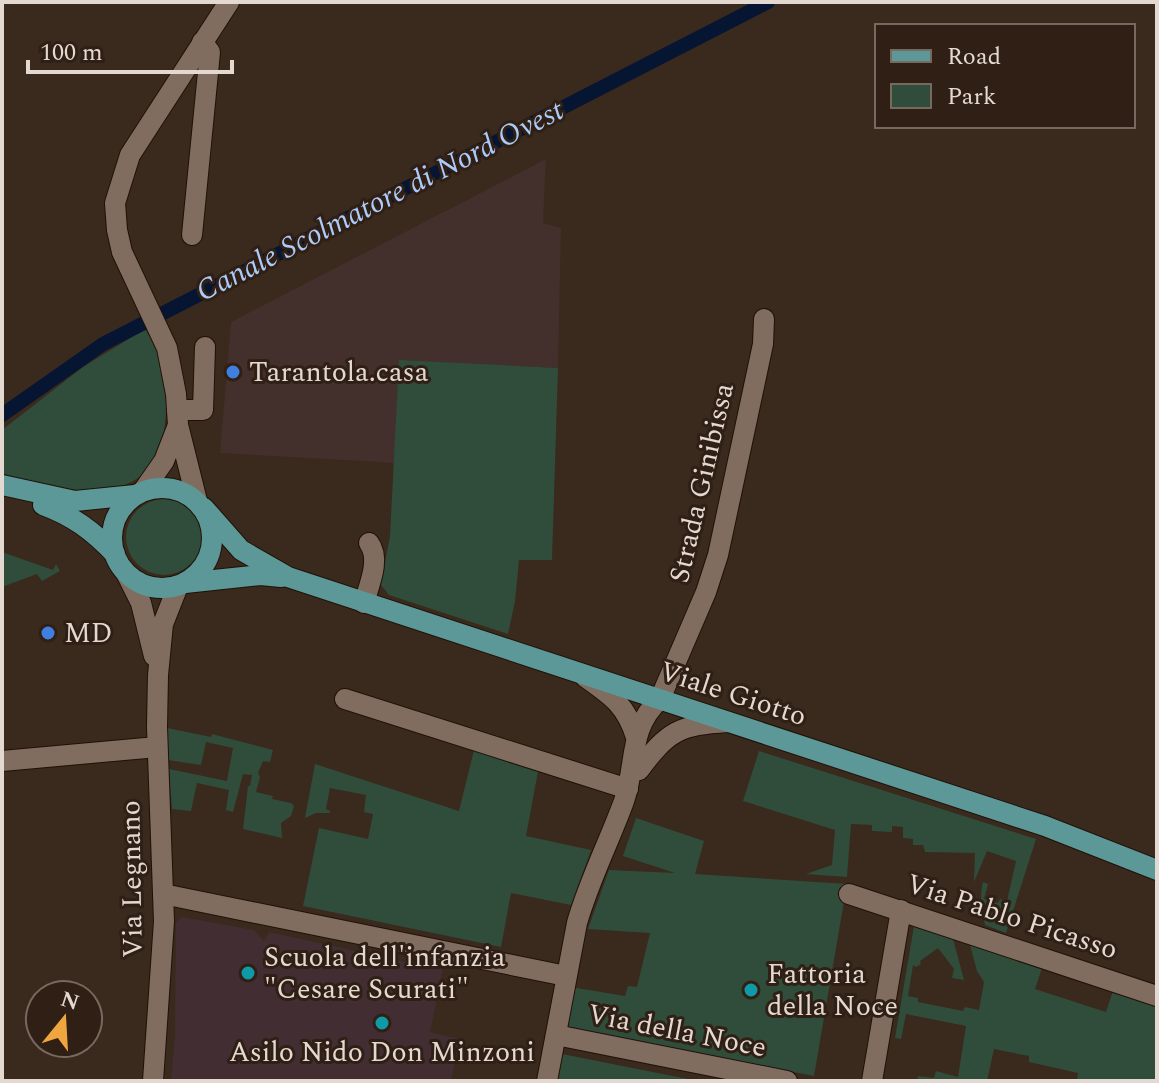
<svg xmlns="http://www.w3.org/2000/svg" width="1159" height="1083" font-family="Spectral,serif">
  <rect width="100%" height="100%" fill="#3a291d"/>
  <path fill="#432f2c" d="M 546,159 L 543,223 L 561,228 L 558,368 L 400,361 L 395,463 L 220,453 L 231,322 Z"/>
  <path fill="#422e32" d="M 182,917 L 254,930 L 264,941 L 269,932 L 443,970 L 430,1032 L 459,1039 L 451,1081 L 171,1081 L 175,1036 L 176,922 Z"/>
  <g fill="#304d3b">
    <path d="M 145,329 C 150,337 157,347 160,356 C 167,376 167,403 165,424 C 157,514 63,493 2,473 L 2,430 L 83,367 Z"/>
    <path d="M 399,360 L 558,368 L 552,560 L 519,560 L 515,601 L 508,634 L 389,595 L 381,585 L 390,536 Z"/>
    <circle cx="164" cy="537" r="38"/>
    <path d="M 2,552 L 53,570 L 56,564 L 60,571 L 42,581 L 37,574 L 2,587 Z"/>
    <path d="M 167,728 L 211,737 L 212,734 L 273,750 L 270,762 L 263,761 L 258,773 L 260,777 L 256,792 L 273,796 L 272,799 L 291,803 L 294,806 L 291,816 L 281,823 L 282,838 L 243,829 L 248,786 L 250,786 L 252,775 L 243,774 L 233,812 L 226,810 L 229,790 L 197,783 L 191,811 L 172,809 L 169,769 L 227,781 L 233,748 L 206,742 L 201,765 L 168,760 Z"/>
    <path d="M 475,746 L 539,766 L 526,836 L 591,850 L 571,905 L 511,893 L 501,947 L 303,906 L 319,828 L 368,839 L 373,814 L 364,812 L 366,795 L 330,788 L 326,809 L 330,811 L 330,813 L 316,813 L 305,818 L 315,764 L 459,811 Z"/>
    <path d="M 759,751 L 1036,839 L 1006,933 L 985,925 C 982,910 979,898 983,882 L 988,884 L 984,899 L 998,903 L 1000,899 L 1007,901 L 1016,861 L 987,851 L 974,882 L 975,853 L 925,852 L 923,845 L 913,845 L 913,839 L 903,838 L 903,827 L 892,826 L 892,832 L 872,831 L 872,825 L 851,824 L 847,877 L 806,874 L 832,865 L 835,830 L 743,801 Z"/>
    <path d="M 636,818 L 704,841 L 695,874 L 847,884 L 814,1076 L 564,1027 L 572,990 L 577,988 L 625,996 L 628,986 L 637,987 L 650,933 L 588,929 L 609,870 L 675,873 L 623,856 Z"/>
    <path d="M 914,926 L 953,939 L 964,980 L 952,978 L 954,969 L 938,948 L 920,961 L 921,964 L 916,967 L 913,965 L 908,996 L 918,998 L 918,1002 L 963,1011 L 965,1007 L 979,1010 L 984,982 L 977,971 L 970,945 L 1042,968 L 1035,989 L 1038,990 L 1106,1012 L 1113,991 L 1157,1007 L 1157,1081 L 1084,1081 L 1077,1080 L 1078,1073 L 1029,1062 L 1029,1056 L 994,1049 L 987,1081 L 917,1081 L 918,1076 L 934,1078 L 936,1071 L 958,1077 L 966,1026 L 906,1014 L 901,1039 L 895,1038 Z"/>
    <path d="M 562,1054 L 698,1081 L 556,1081 Z"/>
  </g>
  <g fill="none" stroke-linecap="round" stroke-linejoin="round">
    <path stroke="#051532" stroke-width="14" d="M 2,415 L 103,344 L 768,2"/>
    <defs>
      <g id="minor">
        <path d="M 192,235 L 210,52 L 202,42"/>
        <path d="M 177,410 L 203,410 L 205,347"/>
        <path d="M 143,491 L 164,461 L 178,425"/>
        <path d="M 197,501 L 178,425 L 176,394 L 167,348 L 122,252 L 117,230 L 115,203 L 130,155 L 229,2"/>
        <path d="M 126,573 L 141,603 L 154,656"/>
        <path d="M 364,603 C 369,585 381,559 369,543"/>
        <path d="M 585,677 C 612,696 626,705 636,737"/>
        <path d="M 345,699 L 628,789"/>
        <path d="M 2,761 L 157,747"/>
        <path d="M 639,770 C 668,731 679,725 728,722"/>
        <path d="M 163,894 L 566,976"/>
        <path d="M 849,894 L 1157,996"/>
        <path d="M 556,1035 L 787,1081"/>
        <path d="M 153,1081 L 164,921 L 157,727 L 158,675 L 163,624 L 178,586"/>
        <path d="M 547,1081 L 577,923 C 589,881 609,842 624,801 C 637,764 628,728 660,699 L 706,592 L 718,555 L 763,344 L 764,319"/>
        <path d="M 872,1081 L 901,910"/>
      </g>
      <g id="major">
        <path d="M 2,485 L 75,501 L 135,495"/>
        <circle cx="162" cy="538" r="50"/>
        <path d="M 43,505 C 73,516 93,531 115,554"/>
        <path d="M 204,508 L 241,550 L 288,577 L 1045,826 L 1157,870"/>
        <path d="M 185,583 L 261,575 L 281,577"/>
      </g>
    </defs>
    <use href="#minor" stroke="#201107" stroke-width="22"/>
    <use href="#major" stroke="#201107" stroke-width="22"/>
    <use href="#minor" stroke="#816d60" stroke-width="20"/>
    <use href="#major" stroke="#5c9898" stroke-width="20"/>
  </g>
  <g fill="#3f7fe0" stroke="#2f1f14" stroke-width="3">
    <circle cx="233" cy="372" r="8"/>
    <circle cx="48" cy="633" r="8"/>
  </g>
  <g fill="#0f9aa8" stroke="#2f1f14" stroke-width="3">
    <circle cx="248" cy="973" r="8"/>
    <circle cx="751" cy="990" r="8"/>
    <circle cx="382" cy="1023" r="8"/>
  </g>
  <g text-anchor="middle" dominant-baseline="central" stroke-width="6" stroke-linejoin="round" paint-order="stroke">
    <g font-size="28" fill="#e4d9d1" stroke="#2f1f14" text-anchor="start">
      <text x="249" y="372">Tarantola.casa</text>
      <text x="64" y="633">MD</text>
      <text x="264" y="957">Scuola dell'infanzia<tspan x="264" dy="32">"Cesare Scurati"</tspan></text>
      <text x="767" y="974">Fattoria<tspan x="767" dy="32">della Noce</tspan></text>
      <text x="382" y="1052" text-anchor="middle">Asilo Nido Don Minzoni</text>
    </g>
    <g font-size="28" fill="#e4d9d1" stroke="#2f1f14">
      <text transform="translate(702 483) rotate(-77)">Strada Ginibissa</text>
      <text transform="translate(733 694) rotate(18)">Viale Giotto</text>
      <text transform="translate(132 879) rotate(-91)">Via Legnano</text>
      <text transform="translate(1012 917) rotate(18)">Via Pablo Picasso</text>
      <text transform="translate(677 1031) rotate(11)">Via della Noce</text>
    </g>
    <g font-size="30" font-style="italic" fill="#adcbfa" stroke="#2f1f14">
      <text transform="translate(380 201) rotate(-27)">Canale Scolmatore di Nord Ovest</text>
    </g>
  </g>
  <rect width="1159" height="1083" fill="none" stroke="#e4d9d1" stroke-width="8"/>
  <rect x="875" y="24" width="260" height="104" fill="#2f1f14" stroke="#776960" stroke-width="2"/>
  <rect x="891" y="50" width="40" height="12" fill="#5c9898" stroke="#776960" stroke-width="2"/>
  <text x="947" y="64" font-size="24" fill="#e4d9d1">Road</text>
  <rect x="891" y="84" width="40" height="24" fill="#304d3b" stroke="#776960" stroke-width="2"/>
  <text x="947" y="104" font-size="24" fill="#e4d9d1">Park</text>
  <g transform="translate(64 1019) rotate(18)"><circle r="38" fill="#2f1f14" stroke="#776960" stroke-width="2"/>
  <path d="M0-6L14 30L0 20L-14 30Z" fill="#f0a63f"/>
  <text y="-12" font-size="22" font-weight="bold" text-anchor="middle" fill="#e4d9d1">N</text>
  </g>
  <path d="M28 60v12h204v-12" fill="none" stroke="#e4d9d1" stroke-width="4"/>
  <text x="40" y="60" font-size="24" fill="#e4d9d1" stroke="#2f1f14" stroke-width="6" paint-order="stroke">100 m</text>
</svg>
